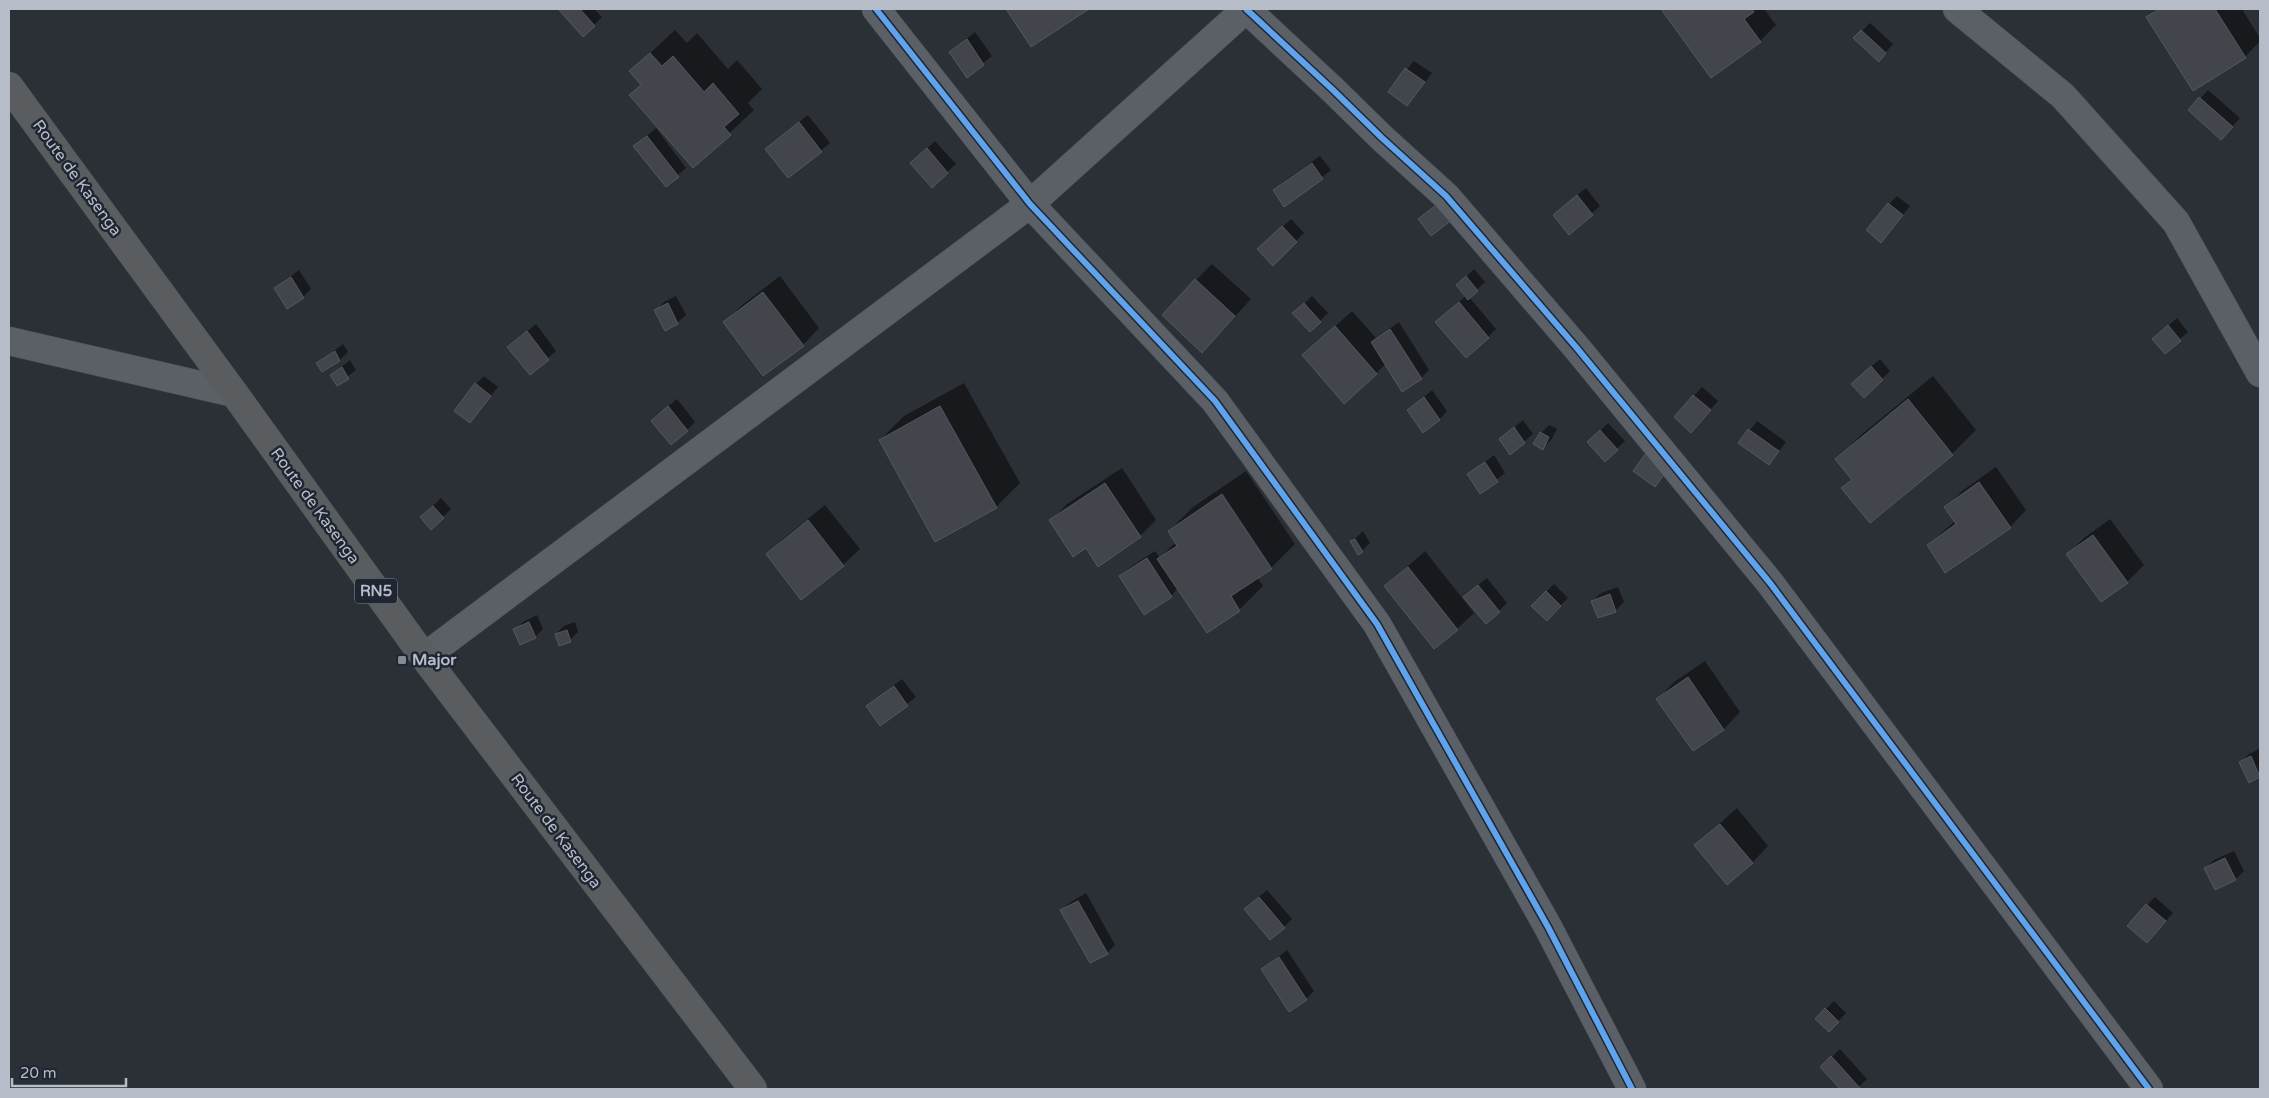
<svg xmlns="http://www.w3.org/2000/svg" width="2269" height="1098" font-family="'Varela Round',sans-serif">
  <rect width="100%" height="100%" fill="#2b3037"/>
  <g fill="#0007">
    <path d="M 563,9 L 594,9 L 602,17 L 594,25 L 561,10 Z"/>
    <path d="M 1007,9 L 1087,9 L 1031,45 Z"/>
    <path d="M 1663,9 L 1764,9 L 1776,25 L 1760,41 L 1711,76 Z"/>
    <path d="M 2156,9 L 2242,9 L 2260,38 L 2260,41 L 2245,57 L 2148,17 Z"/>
    <path d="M 1870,23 L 1893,44 L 1879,60 L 1855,38 Z"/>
    <path d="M 675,30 L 687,43 L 697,33 L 728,69 L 737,60 L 762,89 L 748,103 L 754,110 L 694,166 L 642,84 L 631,71 Z"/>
    <path d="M 975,32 L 992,56 L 967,76 L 951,52 Z"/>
    <path d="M 1414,61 L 1432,73 L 1407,105 L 1389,92 Z"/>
    <path d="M 2208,90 L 2240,118 L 2229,130 L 2190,110 Z"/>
    <path d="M 808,115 L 830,143 L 789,177 L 775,141 Z"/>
    <path d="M 656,128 L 686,168 L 666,186 L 635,146 Z"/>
    <path d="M 935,141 L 956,164 L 932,186 L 920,155 Z"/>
    <path d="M 1320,156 L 1331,170 L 1285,205 L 1275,190 L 1283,182 Z"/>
    <path d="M 1586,188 L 1600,206 L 1570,233 L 1563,207 Z"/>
    <path d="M 1897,196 L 1910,206 L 1889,233 L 1889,204 Z"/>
    <path d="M 1291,219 L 1304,233 L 1273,264 L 1259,249 Z"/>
    <path d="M 1212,264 L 1251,299 L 1218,335 L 1196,280 Z"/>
    <path d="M 1474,269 L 1485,282 L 1469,297 L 1496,329 L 1488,337 L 1445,314 L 1467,295 L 1466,277 Z"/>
    <path d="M 299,270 L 311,289 L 303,297 L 276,288 Z"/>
    <path d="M 780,276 L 819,328 L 803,345 L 724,323 L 741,306 Z"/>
    <path d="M 676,296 L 686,315 L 677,323 L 665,329 L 656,310 L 664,302 Z"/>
    <path d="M 1312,296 L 1328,313 L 1310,331 L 1302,306 Z"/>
    <path d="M 1352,311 L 1376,338 L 1399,322 L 1429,370 L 1421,378 L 1386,364 L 1376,373 L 1304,355 Z"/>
    <path d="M 2177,318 L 2188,332 L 2165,352 L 2162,331 Z"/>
    <path d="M 536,324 L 556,351 L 530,374 L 509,347 Z"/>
    <path d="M 343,344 L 348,352 L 340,360 L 323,370 L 318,363 Z"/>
    <path d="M 1880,359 L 1890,371 L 1864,396 L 1861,376 Z"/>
    <path d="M 350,360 L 356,370 L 338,384 L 332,375 Z"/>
    <path d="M 484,376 L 498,387 L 470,421 L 476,384 Z"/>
    <path d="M 1933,376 L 1976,430 L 1952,454 L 1843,488 L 1853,479 L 1837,459 L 1861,435 Z"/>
    <path d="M 964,383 L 1020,483 L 996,507 L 936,540 L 880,440 L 904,416 Z"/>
    <path d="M 1702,387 L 1718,401 L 1699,423 L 1675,417 Z"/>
    <path d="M 1432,390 L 1447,411 L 1439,420 L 1409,410 Z"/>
    <path d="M 677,399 L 695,422 L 687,430 L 660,413 Z"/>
    <path d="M 1523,420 L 1533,434 L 1510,453 L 1500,439 Z"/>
    <path d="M 1757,421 L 1786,442 L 1769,464 L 1740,443 Z"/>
    <path d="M 1608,423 L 1625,441 L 1605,460 L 1597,434 Z"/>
    <path d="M 1549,425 L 1557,429 L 1551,440 L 1543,448 L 1541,433 Z"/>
    <path d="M 1494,455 L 1505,473 L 1481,492 L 1469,474 Z"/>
    <path d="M 1996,467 L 2026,510 L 2010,527 L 1928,545 L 1955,521 L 1946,507 L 1962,491 Z"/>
    <path d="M 1122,468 L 1156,520 L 1140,536 L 1086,547 L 1050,521 L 1067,504 Z"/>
    <path d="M 1246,471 L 1295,544 L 1271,568 L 1257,577 L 1263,586 L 1239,610 L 1178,588 L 1171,596 L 1121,576 L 1129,568 L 1155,551 L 1160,558 L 1176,542 L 1169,531 L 1193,507 Z"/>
    <path d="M 441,498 L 451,509 L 443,517 L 422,517 Z"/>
    <path d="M 825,505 L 860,549 L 843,565 L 767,554 L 784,538 Z"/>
    <path d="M 2110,519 L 2144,565 L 2127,582 L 2101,601 L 2068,554 L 2084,538 Z"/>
    <path d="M 1363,531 L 1370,543 L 1362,551 L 1352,542 Z"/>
    <path d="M 1425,551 L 1474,613 L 1457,629 L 1386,586 Z"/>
    <path d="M 1487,578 L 1507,603 L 1499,611 L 1473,589 Z"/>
    <path d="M 1554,584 L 1568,598 L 1547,619 L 1533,606 Z"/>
    <path d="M 1618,587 L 1624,602 L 1616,610 L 1598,617 L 1592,601 L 1601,593 Z"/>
    <path d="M 537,615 L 543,629 L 535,637 L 515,630 L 523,622 Z"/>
    <path d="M 575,622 L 578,632 L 570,640 L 556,634 L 564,626 Z"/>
    <path d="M 1705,661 L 1740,712 L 1724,729 L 1693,750 L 1658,699 L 1674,682 Z"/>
    <path d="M 902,679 L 916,697 L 881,724 L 868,706 Z"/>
    <path d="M 2259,749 L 2260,776 L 2250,781 L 2241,762 L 2249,754 Z"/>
    <path d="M 1737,808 L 1768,846 L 1752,863 L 1696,845 Z"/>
    <path d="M 2234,851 L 2244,871 L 2236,879 L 2215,889 L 2206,868 L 2214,860 Z"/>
    <path d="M 1267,890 L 1292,919 L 1284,927 L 1254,901 Z"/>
    <path d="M 1086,893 L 1115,945 L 1107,953 L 1061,911 L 1069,903 Z"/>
    <path d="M 2155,897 L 2173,913 L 2155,933 L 2147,905 Z"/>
    <path d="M 1287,950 L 1314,991 L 1306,999 L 1263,969 Z"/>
    <path d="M 1834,1001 L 1846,1013 L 1829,1031 L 1816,1019 Z"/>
    <path d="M 1840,1049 L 1867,1079 L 1856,1089 L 1841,1089 L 1821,1067 Z"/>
  </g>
  <g fill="#42464c" stroke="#53585f">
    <path d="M 561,9 L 580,9 L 595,26 L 583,37 L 559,10 Z"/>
    <path d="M 1006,9 L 1089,9 L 1031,47 Z"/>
    <path d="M 1661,9 L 1752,9 L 1754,12 L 1744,19 L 1761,42 L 1711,78 Z"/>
    <path d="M 2159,9 L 2215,9 L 2246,58 L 2193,91 L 2146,17 Z"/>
    <path d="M 1861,30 L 1886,53 L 1879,62 L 1853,38 Z"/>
    <path d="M 967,39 L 984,65 L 967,78 L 949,52 Z"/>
    <path d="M 650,53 L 662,66 L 673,56 L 704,92 L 713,83 L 739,114 L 724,127 L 731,135 L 693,168 L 629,95 L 641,85 L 629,71 Z"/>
    <path d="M 1405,68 L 1425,82 L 1407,106 L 1388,92 Z"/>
    <path d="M 2199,97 L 2233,127 L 2221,140 L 2188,110 Z"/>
    <path d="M 799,122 L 822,152 L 788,178 L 765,149 Z"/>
    <path d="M 647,136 L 679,177 L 666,187 L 633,146 Z"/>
    <path d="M 927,148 L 948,173 L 932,188 L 910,163 Z"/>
    <path d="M 1312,163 L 1323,179 L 1284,207 L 1273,190 Z"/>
    <path d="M 1577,195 L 1593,215 L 1569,235 L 1553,215 Z"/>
    <path d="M 1444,199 L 1457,216 L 1431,236 L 1418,219 Z"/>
    <path d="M 1888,203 L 1903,215 L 1881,243 L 1866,230 Z"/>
    <path d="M 1282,226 L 1297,242 L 1273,266 L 1257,249 Z"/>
    <path d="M 1466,276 L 1478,291 L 1468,300 L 1456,285 Z"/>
    <path d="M 291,277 L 304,298 L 287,309 L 274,288 Z"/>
    <path d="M 1195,279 L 1235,316 L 1202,353 L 1162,315 Z"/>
    <path d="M 763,292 L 804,346 L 763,376 L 723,322 Z"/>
    <path d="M 1459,302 L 1489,338 L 1466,358 L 1435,322 Z"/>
    <path d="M 668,303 L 678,324 L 665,331 L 654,310 Z"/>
    <path d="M 1304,303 L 1321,322 L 1310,332 L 1292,313 Z"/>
    <path d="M 2168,325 L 2181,341 L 2165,354 L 2152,339 Z"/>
    <path d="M 1335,326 L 1377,374 L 1344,404 L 1302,355 Z"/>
    <path d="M 1390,329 L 1422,379 L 1402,392 L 1371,342 Z"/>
    <path d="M 527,331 L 549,360 L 530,375 L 507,347 Z"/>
    <path d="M 335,351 L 340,361 L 322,372 L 316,363 Z"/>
    <path d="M 1871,366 L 1883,380 L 1864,398 L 1851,384 Z"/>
    <path d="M 342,367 L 349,379 L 337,386 L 330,375 Z"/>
    <path d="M 475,383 L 491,396 L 470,423 L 454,411 Z"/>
    <path d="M 1693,395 L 1711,410 L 1691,433 L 1674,417 Z"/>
    <path d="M 1424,397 L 1440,420 L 1423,433 L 1407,410 Z"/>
    <path d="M 1908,399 L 1953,455 L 1870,523 L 1841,488 L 1852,480 L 1835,459 Z"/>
    <path d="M 668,406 L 688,431 L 671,445 L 651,421 Z"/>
    <path d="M 940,406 L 997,508 L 935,542 L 879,440 Z"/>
    <path d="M 1514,427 L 1525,443 L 1510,455 L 1499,439 Z"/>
    <path d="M 1748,429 L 1779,451 L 1769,465 L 1738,443 Z"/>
    <path d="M 1600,430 L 1618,450 L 1605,462 L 1587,442 Z"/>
    <path d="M 1540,432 L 1549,437 L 1543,450 L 1533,444 Z"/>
    <path d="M 1646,453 L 1668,469 L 1655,487 L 1633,471 Z"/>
    <path d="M 1485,462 L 1498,482 L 1480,494 L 1467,474 Z"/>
    <path d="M 1979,482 L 2011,528 L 1945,573 L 1927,545 L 1956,524 L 1944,507 Z"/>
    <path d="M 1105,483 L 1141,537 L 1098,567 L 1086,548 L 1073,557 L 1049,520 Z"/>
    <path d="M 1222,494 L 1272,569 L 1231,596 L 1240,611 L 1207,633 L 1157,559 L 1177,546 L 1168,531 Z"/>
    <path d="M 433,506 L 444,518 L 431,530 L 420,517 Z"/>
    <path d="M 808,520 L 844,566 L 801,600 L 766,554 Z"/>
    <path d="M 2093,535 L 2128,583 L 2101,602 L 2066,554 Z"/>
    <path d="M 1355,539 L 1363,552 L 1358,555 L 1350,541 Z"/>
    <path d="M 1147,558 L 1172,597 L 1144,615 L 1119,576 Z"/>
    <path d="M 1408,567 L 1458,630 L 1434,649 L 1384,586 Z"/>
    <path d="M 1478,585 L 1500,612 L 1486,624 L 1463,597 Z"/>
    <path d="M 1546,591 L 1561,606 L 1547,621 L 1531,606 Z"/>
    <path d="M 1610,594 L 1616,612 L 1598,618 L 1591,601 Z"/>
    <path d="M 529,622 L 536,638 L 520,645 L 513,629 Z"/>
    <path d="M 567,630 L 571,642 L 559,646 L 555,634 Z"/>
    <path d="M 1688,677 L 1724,730 L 1693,751 L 1656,699 Z"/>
    <path d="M 894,686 L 908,706 L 880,726 L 866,706 Z"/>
    <path d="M 2251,756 L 2260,777 L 2249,783 L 2239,762 Z"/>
    <path d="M 1720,824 L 1753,863 L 1727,885 L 1694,845 Z"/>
    <path d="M 2225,858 L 2236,880 L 2215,890 L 2204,868 Z"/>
    <path d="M 1259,897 L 1285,928 L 1270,940 L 1244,909 Z"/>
    <path d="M 1078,901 L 1108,954 L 1090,963 L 1060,910 Z"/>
    <path d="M 2146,904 L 2166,921 L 2147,943 L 2127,926 Z"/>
    <path d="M 1279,957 L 1307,1000 L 1289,1012 L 1261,969 Z"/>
    <path d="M 1825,1008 L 1839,1022 L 1829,1032 L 1815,1019 Z"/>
    <path d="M 1831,1056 L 1860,1088 L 1858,1089 L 1840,1089 L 1820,1067 Z"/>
  </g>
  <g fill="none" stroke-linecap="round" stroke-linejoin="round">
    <defs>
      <g id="street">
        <path d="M 876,9 L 1030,204 L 1215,401 L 1377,624 L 1548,927 L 1632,1089"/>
        <path d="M 1246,9 L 1333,90 L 1382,138 L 1446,196 L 1576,347 L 1770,583 L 2149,1089"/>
        <path d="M 1957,9 L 2063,96 L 2176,222 L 2260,373"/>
        <path d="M 9,341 L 234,393"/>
        <path d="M 424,657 L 1030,204 L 1246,9"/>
      </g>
      <path id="highway" d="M 9,86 L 234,393 L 424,657 L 753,1089"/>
    </defs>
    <use href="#street" stroke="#474b50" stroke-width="29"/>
    <use href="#highway" stroke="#484c53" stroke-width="29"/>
    <use href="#street" stroke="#5b5f66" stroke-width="28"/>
    <use href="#highway" stroke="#5a5d5f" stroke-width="28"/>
    <defs>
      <g id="cycleway">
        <path d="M 876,9 L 1030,204 L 1215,401 L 1377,624 L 1548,927 L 1632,1089"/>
        <path d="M 1246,9 L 1333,90 L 1382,138 L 1446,196 L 1576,347 L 1770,583 L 2149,1089"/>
      </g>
    </defs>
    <use href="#cycleway" stroke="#1f2632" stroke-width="9"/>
    <use href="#cycleway" stroke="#60a3ed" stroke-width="6"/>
  </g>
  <rect fill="#858b95" stroke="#1f2632" stroke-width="2" x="397" y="655" width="10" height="10" rx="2.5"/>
  <g text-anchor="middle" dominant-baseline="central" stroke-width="5" stroke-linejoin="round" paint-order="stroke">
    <rect fill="#1f2632" stroke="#898f9b" stroke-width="1" x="355" y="578.5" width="42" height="25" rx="4"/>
    <g font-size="15" font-weight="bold" fill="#b6bcc8">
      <text x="376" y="591">RN5</text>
    </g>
    <g font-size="16" fill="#b6bcc8" stroke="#1f2632">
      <text transform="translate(77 178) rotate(54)">Route de Kasenga</text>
      <text transform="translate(315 506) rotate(54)">Route de Kasenga</text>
      <text transform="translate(556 831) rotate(53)">Route de Kasenga</text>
    </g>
    <g font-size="16" font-weight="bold" fill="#b6bcc8" stroke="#1f2632" text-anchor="start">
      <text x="412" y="660">Major</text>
    </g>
  </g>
  <rect width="2269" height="1098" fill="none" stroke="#b6bcc8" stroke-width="20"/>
  <path d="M12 1078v8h114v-8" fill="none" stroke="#b6bcc8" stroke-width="2.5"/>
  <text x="20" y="1078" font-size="15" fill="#b6bcc8" stroke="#1f2632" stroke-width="4" paint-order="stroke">20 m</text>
</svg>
